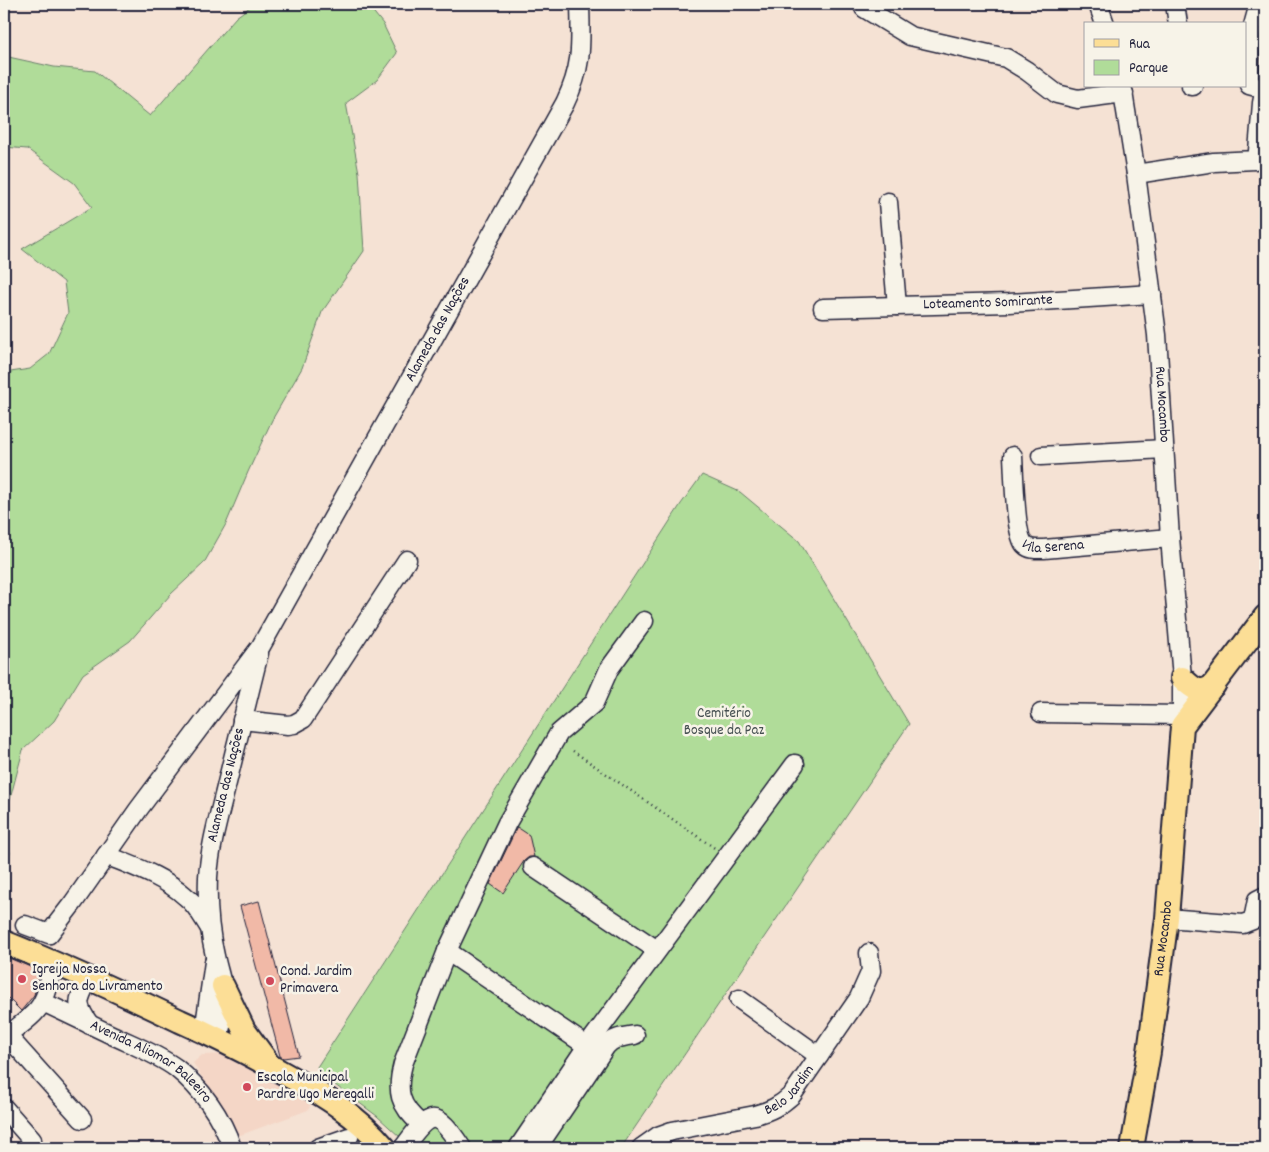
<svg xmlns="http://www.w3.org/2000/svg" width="1269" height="1152" font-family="Dekko,sans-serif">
  <rect width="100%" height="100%" fill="#f5e2d4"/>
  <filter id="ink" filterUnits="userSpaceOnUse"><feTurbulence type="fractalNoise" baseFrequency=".02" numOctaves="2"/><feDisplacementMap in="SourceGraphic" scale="10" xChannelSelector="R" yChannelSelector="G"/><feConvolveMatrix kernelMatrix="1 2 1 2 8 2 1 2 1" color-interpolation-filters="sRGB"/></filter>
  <g filter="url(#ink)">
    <path fill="#f4d6c6" d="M 225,1054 L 312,1102 L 308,1110 L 238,1136 L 193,1063 L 202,1055 Z"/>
    <g fill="#b0dc99" stroke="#697f6a">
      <path d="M 254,4 L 367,4 L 383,24 L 397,53 L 377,80 L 346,103 L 359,173 L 364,251 L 322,312 L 302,368 L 272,420 L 248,472 L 226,524 L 204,563 L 171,594 L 130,641 L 83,674 L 54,721 L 23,750 L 4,822 L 4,373 L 30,369 L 49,354 L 68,313 L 64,282 L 22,249 L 92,207 L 74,183 L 27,149 L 4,147 L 4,56 L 54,67 L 95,71 L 150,116 L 236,17 Z"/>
      <path d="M 702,475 L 740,492 L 799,541 L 909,724 L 621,1148 L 412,1148 L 377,1116 L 327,1079 L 317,1067 L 681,504 Z"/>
      <path d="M 4,823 L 10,853 L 4,873 Z"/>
    </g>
    <g fill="#f1b9a7" stroke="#22223b">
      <path d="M 517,827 L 529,835 L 534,857 L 529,857 L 524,861 L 503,893 L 490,884 Z"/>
      <path d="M 259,901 L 299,1056 L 283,1058 L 280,1056 L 240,906 Z"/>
      <path d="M 4,956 L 40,971 L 34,995 L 21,1011 L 4,994 Z"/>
    </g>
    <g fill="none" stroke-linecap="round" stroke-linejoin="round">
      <defs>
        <g id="minor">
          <path d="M 1098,4 L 1105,24"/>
          <path d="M 1175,4 L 1178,24"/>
          <path d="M 1259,4 L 1251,33 L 1249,85 L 1264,89"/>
          <path d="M 864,8 L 910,36 L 1006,58 L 1027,71 L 1057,94 L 1078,99 L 1124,93"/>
          <path id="s1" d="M 1122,86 L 1136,174 L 1157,335 L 1170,538 L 1182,678 L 1182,726"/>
          <path d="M 1191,86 L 1193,86"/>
          <path d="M 1136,174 L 1214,162 L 1255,160 L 1257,158 L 1258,151 L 1262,103 L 1265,88"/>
          <path d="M 888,202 L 897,306"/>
          <path id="s2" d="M 823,308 L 1009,303 L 1152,294"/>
          <path id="s3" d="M 1013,456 C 1014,472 1015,536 1025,545 C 1030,550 1038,549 1044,549 L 1170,538"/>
          <path d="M 1041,456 L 1164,449"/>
          <path d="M 1041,713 L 1182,715"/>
          <path d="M 242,720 L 288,725 L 294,724 L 303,719 L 407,560"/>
          <path d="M 106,855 C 132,866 163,876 185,896 C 196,904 202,916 209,927"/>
          <path d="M 533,867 L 657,950"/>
          <path d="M 1167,918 L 1243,924 L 1253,920 L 1257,900 L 1265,896"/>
          <path id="s4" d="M 25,925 L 49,934 L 73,903 L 138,810 L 261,646 L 565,103 C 583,66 581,44 580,4"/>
          <path d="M 447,951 L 587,1046"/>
          <path d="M 89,978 C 78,1001 74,1002 90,1025"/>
          <path d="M 739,999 L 819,1056"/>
          <path id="s5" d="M 43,1002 C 66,1013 89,1024 112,1035 C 133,1045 157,1054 176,1068 C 201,1088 222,1117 232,1148"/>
          <path d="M 4,1032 L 82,1119"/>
          <path d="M 204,1032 L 214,962"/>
          <path d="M 4,1039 C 14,1029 28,1021 37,1010 C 48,998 50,977 53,961"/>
          <path id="s6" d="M 218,1039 C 221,1026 225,1014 224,1001 C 224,985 218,972 215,956 C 209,931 207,903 208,877 C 210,846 219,816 226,787 C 237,742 248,698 259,653"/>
          <path d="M 4,1108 L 32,1140 L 27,1148"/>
          <path d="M 421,1124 C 399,1106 396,1091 403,1064 L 447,951 L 507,823 L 559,733 L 594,703 L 609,669 L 644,621"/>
          <path d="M 318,1148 L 349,1137"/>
          <path d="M 403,1148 C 431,1110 435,1108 462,1148"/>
          <path d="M 518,1148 L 587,1046 L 795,764"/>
          <path d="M 537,1148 L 606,1046 C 614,1037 624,1037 635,1035"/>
          <path id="s7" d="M 641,1148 L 658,1136 L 672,1131 L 755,1115 C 770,1111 780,1106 792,1095 L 859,998 L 871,971 L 869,953"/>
        </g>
        <g id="major">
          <path d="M 1182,678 C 1193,689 1200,695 1214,685"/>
          <path d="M 4,942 C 64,966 122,993 180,1021 C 216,1037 251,1055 285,1074 C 323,1095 357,1115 385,1148"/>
          <path d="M 223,986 L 244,1030 L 266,1060"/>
          <path id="s8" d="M 1132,1148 L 1149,1052 L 1167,918 L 1182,726 L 1265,617"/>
        </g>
      </defs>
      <use href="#minor" stroke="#22223b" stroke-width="21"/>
      <use href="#major" stroke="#22223b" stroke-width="26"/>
      <path stroke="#22223b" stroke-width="2.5" stroke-dasharray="1 4" stroke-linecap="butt" d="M 573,751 L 716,849"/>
      <use href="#minor" stroke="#f7f3e8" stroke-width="18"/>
      <use href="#major" stroke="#fcde96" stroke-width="22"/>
    </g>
  </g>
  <g fill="#d1495b" stroke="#f7f3e8" stroke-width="2">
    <circle cx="22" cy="979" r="5"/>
    <circle cx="270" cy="981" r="5"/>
    <circle cx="247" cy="1087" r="5"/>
  </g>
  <g text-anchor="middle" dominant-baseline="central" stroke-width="5" stroke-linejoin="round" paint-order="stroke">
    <g font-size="15" fill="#22223b" stroke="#f7f3e8">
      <text stroke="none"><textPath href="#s2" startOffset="165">Loteamento Somirante</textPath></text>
      <text stroke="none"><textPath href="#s4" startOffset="746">Alameda das Nações</textPath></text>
      <text stroke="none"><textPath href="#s1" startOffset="321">Rua Mocambo</textPath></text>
      <text stroke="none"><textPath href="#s3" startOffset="119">Vila Serena</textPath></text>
      <text stroke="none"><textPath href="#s6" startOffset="258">Alameda das Nações</textPath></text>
      <text stroke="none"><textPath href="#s8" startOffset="212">Rua Mocambo</textPath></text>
      <text stroke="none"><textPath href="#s5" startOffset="124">Avenida Aliomar Baleeiro</textPath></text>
      <text stroke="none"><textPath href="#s7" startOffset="164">Belo Jardim</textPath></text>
    </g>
    <g font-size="15" fill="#465052" stroke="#f7f3e8">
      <text x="724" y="714">Cemitério<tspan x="724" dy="17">Bosque da Paz</tspan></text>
    </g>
    <g font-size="15" fill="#22223b" stroke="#f7f3e8" text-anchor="start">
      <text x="32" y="970">Igreija Nossa<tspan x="32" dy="17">Senhora do Livramento</tspan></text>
      <text x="280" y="972">Cond. Jardim<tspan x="280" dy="17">Primavera</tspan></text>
      <text x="257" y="1078">Escola Municipal<tspan x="257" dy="17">Pardre Ugo Meregalli</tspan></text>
    </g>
  </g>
  <rect width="1269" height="1152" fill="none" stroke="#f7f3e8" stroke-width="20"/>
  <rect x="10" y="10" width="1249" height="1132" fill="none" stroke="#22223b" stroke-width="2" filter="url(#ink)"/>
  <rect x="1084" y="22" width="162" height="65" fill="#f7f3e8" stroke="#a29fa3"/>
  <rect x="1094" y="39" width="25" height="8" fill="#fcde96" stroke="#a29fa3"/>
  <text x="1129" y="48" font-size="15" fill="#22223b">Rua</text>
  <rect x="1094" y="60" width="25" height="15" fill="#b0dc99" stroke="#a29fa3"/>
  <text x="1129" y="72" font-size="15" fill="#22223b">Parque</text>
</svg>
